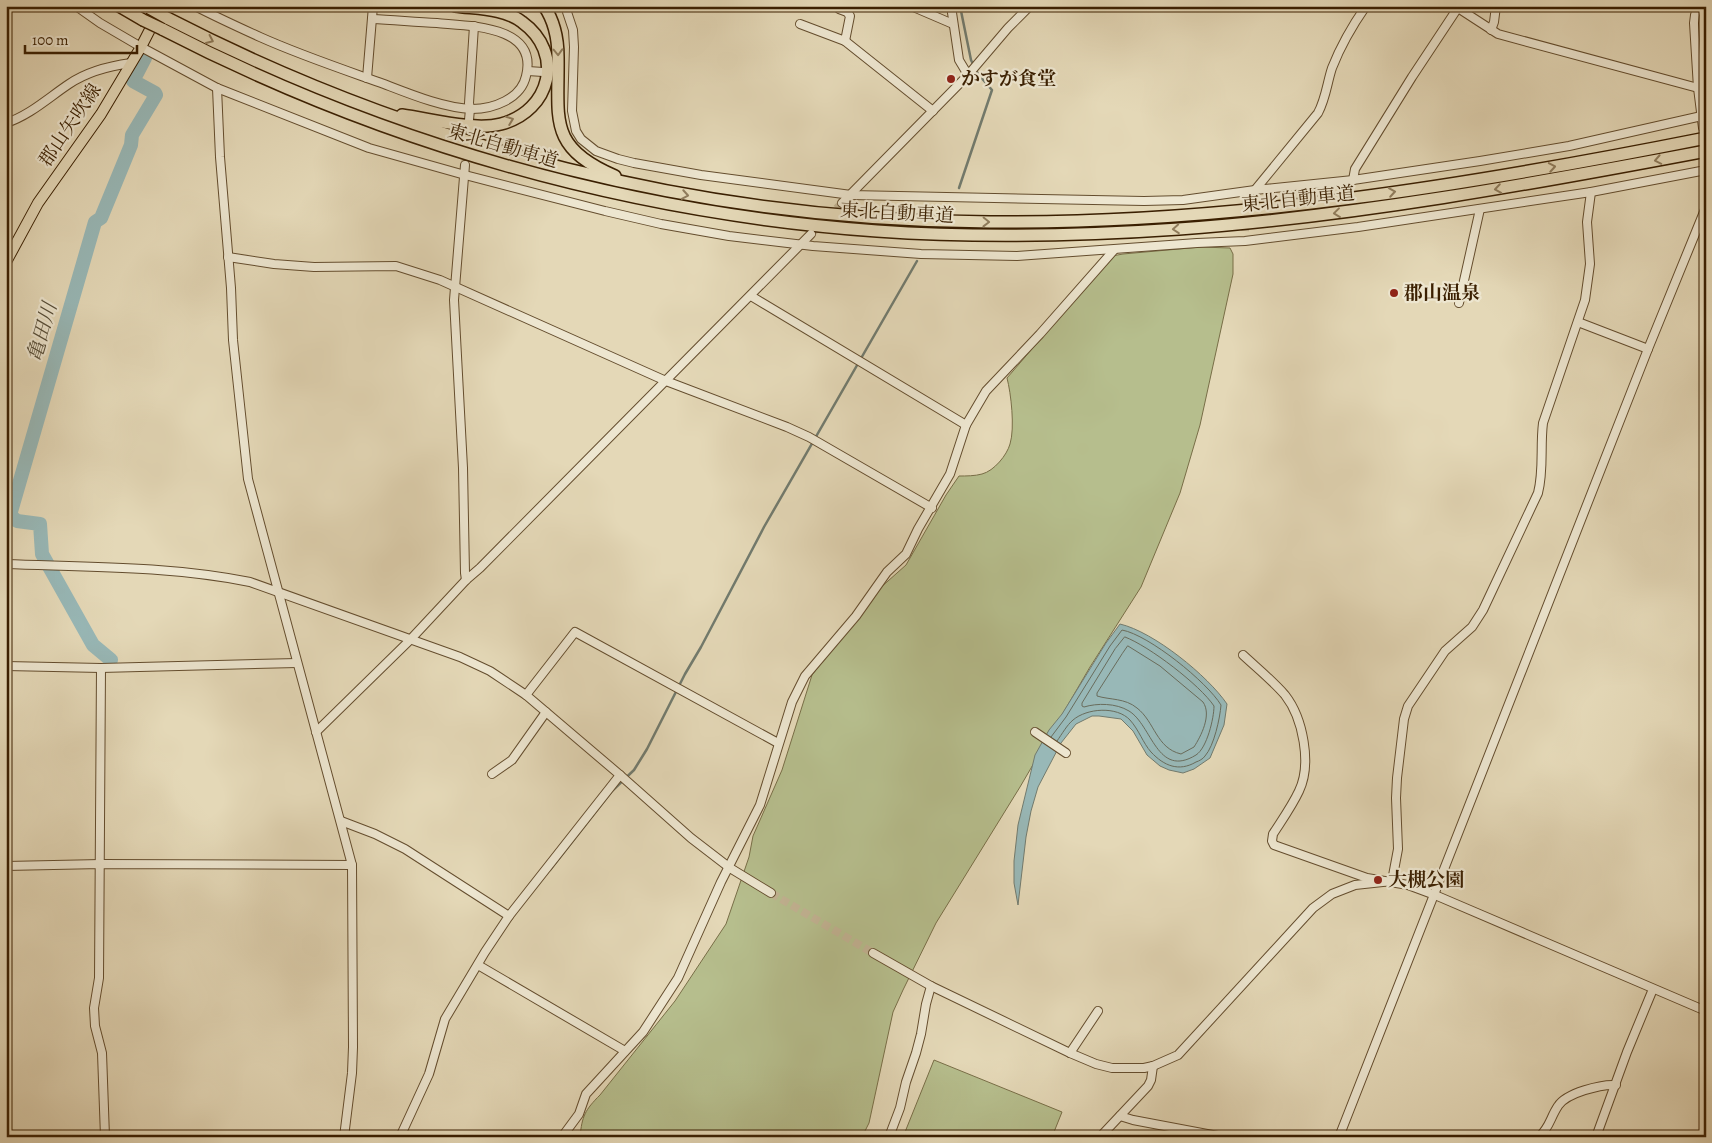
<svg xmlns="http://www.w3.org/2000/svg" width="1712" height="1143" font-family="Alegreya,'Noto Serif JP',serif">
  <rect width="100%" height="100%" fill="#e4d8b7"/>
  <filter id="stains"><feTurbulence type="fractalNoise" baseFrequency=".004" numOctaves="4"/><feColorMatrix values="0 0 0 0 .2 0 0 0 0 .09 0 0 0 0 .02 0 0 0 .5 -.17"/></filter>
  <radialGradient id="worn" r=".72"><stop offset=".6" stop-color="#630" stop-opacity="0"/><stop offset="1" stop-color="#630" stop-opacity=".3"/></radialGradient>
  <g fill="#b6be8d" stroke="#786e47">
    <path d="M 1201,247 L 1230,248 L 1233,254 L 1233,274 L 1200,425 L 1180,493 L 1141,587 L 1090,667 L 1020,787 L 936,923 L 903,990 L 893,1012 L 869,1123 L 862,1137 L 580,1137 C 582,1116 585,1110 600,1095 L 675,1001 L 726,924 L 749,857 L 753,836 L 782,770 L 812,675 L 879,589 L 906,565 L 946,495 L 959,476 C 966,476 975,476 982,474 C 994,471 1007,455 1010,444 C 1015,428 1011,393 1007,378 L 1112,256 L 1123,254 Z"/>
    <path d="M 934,1060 L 1062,1112 L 1052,1137 L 903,1137 Z"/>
  </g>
  <path fill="#98b8b7" stroke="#727b6e" d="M 1120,624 C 1154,632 1208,676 1227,704 L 1224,725 L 1210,758 L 1194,769 L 1183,773 L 1169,770 L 1160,766 L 1147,755 L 1133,731 L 1121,719 L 1099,716 L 1092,716 L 1076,724 L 1061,743 L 1038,787 L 1031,811 L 1026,837 L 1018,905 L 1014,883 L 1014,861 L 1018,825 L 1035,755 L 1049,730 L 1062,714 L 1106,643 Z"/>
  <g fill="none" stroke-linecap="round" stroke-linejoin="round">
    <g stroke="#696c5c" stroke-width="1">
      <path d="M 1125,637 C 1149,646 1200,685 1214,706 C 1214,718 1207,748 1196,755 C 1157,779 1152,725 1129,711 C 1116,703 1097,703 1084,707 L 1082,706 L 1082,703 L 1115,649 Z"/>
      <path d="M 1128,646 L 1160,666 L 1203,702 C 1212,715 1201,736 1194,747 L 1181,754 C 1156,748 1155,722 1137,708 C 1125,698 1110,700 1097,696 L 1097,693 L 1122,654 Z"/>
      <path d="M 1051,737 L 1066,717 L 1110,646 L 1122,630 C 1149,635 1207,682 1221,705 C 1220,718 1214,746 1205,756 C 1203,759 1199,761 1196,762 C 1179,772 1164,766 1151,752 C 1143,743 1139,730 1130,720 C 1117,706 1087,708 1073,720 C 1067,725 1062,734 1057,741"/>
    </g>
    <g stroke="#727b6e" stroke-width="2.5">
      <path d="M 959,188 L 992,90 L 978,74 L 971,60 L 960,6"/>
      <path d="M 550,870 L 612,791 L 634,770 L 647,749 L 685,674 L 701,647 L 764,527 L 917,261"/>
    </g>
    <path stroke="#98b8b7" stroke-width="14" d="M 111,660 L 93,645 L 42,554 L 40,524 L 17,521 L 10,515 L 95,222 L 101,218 L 131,145 L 132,135 L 156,95 L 155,93 L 133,81 L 145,58"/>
    <g stroke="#c2b393" stroke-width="8" stroke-dasharray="8 4" stroke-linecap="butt">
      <path d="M 465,165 L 469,122"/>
      <path d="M 1245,231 L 1246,200"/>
      <path d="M 811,234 L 842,203"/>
      <path d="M 771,893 L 873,953"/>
    </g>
    <defs>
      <g id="minor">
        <path d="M 76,6 L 100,23 L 141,47 L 217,88 L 369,148 L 465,175 L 605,211 L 661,224 L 729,236 L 813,246 L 921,254 L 1017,256 L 1197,243 L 1245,241 L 1358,227 L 1591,192 L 1706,170"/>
        <path d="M 195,6 C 216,17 238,27 260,37 C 300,55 342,69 384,84 C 410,94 444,108 472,109 C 493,109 521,99 526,76 C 539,25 468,26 437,23 C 415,22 394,20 372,19"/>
        <path d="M 565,6 L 573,30 L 574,47 L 572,111 L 576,131 L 581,139 L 596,151 L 618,159 L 634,163 L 701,175 L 851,195 L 1144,201 L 1183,200 L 1255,190 L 1353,180 L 1480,161 L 1569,146 L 1706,115"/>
        <path d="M 838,6 L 839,9 L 847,12 L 850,16 L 845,41"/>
        <path d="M 911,6 L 953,24"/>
        <path d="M 951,6 L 959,60 L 968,75"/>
        <path d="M 1698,6 L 1695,15 L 1694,23 L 1698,88 L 1703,128"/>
        <path d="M 1458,8 L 1498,34 L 1698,88"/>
        <path d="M 800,24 L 845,41 L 933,111"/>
        <path d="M 1491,30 L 1494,22 L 1496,6"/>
        <path d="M 528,71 L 543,72"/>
        <path d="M 367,78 L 373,6"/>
        <path d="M 217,88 L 220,157 L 231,288 L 233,340 L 248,479 L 352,865 L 353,1047 L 352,1073 L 344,1137"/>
        <path d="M 469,120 L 470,109 L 469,103 L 474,26"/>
        <path d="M 6,123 C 30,115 48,98 69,84 C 88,71 109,66 131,63"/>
        <path d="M 465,165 L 454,300 L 463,468 L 465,573 L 466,580"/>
        <path d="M 1353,180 L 1355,169 L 1412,77 L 1459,6"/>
        <path d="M 1255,190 L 1318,113 C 1326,98 1327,83 1332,68 C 1341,45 1352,26 1366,6"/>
        <path d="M 842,203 L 968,75 L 1008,28 L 1030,6"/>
        <path d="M 228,257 L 274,264 L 314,267 L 396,266 L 440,280 L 666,381 L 787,427 L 809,437 L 932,508"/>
        <path d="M 751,296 L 966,425"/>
        <path d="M 1459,303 L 1480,209"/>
        <path d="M 1578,322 L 1648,349"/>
        <path d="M 6,564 C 88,567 170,566 250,582 L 460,657 L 490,671 L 526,695 L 620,775 L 691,838 L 730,868 L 771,893"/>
        <path d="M 1243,655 C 1257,668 1273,681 1285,695 C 1303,718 1312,764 1299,791 C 1292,806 1282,820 1273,834 L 1272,841 L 1274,845 L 1367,878 L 1408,885 L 1435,895 L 1706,1011"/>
        <path d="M 6,666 L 101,668 L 297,663"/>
        <path d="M 101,668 L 99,978 L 94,1008 L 95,1026 L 102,1053 L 105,1137"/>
        <path d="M 526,695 L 575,632 L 778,743"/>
        <path d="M 316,732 L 410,640 L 466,580 L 480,568 L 811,234"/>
        <path d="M 1035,732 L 1066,753"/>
        <path d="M 492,774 L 512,760 L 546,712"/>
        <path d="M 341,821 L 375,834 L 405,849 L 509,916"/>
        <path d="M 6,866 L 101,864 L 352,865"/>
        <path d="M 873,953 L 931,986 L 1070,1053 L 1096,1064 L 1112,1068 L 1144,1068 L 1153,1066 L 1178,1055 L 1313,908 L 1332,894 L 1355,885 L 1392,881 L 1398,849 L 1396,798 L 1397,778 L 1404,719 L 1408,706 L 1445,651 L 1472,627 L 1483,610 L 1538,493 C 1544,470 1540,447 1543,423 L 1585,300 L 1590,264 L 1587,222 L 1591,192"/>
        <path d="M 478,965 L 625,1051"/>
        <path d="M 1070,1053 L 1098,1011"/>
        <path d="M 1120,1116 L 1133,1120 L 1223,1137"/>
        <path d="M 400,1137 L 429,1074 L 445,1019 L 485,952 L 509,916 L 620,775"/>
        <path d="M 562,1137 L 579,1114 L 586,1094 L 643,1032 L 678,978 L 721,882 L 760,805 L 792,702 L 805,676 L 856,616 L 887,572 L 906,554 L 918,529 L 950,474 L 966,425 L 986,391 L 1040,334 L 1114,250"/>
        <path d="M 889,1137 L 900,1108 L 906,1082 L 916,1053 L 921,1034 L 926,1004 L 931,986"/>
        <path d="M 1100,1137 L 1148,1086 L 1151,1080 L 1153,1066"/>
        <path d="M 1339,1137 L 1648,349 L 1706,207"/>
        <path d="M 1539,1137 C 1550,1127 1550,1118 1558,1106 C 1566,1093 1601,1084 1616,1085"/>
        <path d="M 1596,1137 L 1627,1052 L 1653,989"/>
      </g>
      <path id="major" d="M 6,262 L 38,203 L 101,114 L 141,47 L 162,6"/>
      <g id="highway">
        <path d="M 119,6 L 143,20"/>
        <path d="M 544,6 C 555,22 558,38 558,57 C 559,119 547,147 615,176"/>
        <path d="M 167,18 C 421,149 704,221 990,222 C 1231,224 1470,185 1706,138"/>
        <path d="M 162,29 C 384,144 627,213 877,231 C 977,238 1078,236 1179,229 C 1356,216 1531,184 1706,151"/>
        <path d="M 402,115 C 431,119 474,131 501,124 C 551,111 565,53 522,22 C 504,8 477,9 455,6"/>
      </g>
    </defs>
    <use href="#minor" stroke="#644d2e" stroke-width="10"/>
    <use href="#major" stroke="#3a1f01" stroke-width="12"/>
    <use href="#highway" stroke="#3a1f01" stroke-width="14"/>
    <use href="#minor" stroke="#ede6d0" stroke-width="8"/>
    <use href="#major" stroke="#e4d8b7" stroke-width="10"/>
    <use href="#highway" stroke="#e4d8b7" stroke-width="11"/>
    <defs>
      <g id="highway-bridge">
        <path d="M 149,8 L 167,18"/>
        <path d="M 143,20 L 162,29"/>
      </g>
    </defs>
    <use href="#highway-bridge" stroke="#3a1f01" stroke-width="14" stroke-linecap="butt"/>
    <use href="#highway-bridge" stroke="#e4d8b7" stroke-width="11"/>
  </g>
  <defs><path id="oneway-chevron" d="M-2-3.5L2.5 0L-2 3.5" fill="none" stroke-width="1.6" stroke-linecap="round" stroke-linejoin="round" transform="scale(1.25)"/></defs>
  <g stroke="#8f7c5c">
    <use href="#oneway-chevron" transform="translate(210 40) rotate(25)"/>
    <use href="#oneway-chevron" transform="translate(558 52) rotate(88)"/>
    <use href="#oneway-chevron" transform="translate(510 120) rotate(-21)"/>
    <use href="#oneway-chevron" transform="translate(1658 160) rotate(169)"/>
    <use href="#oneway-chevron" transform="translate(1552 167) rotate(-10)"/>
    <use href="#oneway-chevron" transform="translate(1498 189) rotate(171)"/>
    <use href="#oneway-chevron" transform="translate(1392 192) rotate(-9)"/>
    <use href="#oneway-chevron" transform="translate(685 195) rotate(10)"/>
    <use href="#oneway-chevron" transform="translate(1337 213) rotate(173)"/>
    <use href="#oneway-chevron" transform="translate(986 222) rotate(1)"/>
    <use href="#oneway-chevron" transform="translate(1176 229) rotate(176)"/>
  </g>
  <g fill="#8f2418" stroke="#ede6d0" stroke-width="2">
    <circle cx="951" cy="79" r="5"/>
    <circle cx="1394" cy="293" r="5"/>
    <circle cx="1378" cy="880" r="5"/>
  </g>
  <g text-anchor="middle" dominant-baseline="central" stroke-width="4.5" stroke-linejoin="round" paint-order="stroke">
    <g font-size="19" font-weight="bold" fill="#3a1f01" stroke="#ede6d0" text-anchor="start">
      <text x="961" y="79">かすが食堂</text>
      <text x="1404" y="293">郡山温泉</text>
      <text x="1388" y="880">大槻公園</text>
    </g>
    <g font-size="19" fill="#3a1f01" stroke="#ede6d0">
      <text transform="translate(70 125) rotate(-56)">郡山矢吹線</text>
      <text transform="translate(503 146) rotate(16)">東北自動車道</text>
      <text transform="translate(1298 199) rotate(-6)">東北自動車道</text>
      <text transform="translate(897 213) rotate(3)">東北自動車道</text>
    </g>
    <g font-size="20" font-style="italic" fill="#564d38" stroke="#ede6d0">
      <text transform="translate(42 332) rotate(-74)">亀田川</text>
    </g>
  </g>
  <rect width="1712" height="1143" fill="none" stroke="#e4d8b7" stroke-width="25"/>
  <rect x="8" y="8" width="1697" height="1128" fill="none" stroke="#3a1f01" stroke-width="2.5"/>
  <rect x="12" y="12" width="1687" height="1118" fill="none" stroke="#3a1f01"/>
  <path d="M25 45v8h112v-8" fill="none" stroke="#3a1f01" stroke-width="2.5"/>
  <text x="32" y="45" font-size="15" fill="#3a1f01" stroke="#ede6d0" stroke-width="4" paint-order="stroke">100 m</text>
  <rect width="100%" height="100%" filter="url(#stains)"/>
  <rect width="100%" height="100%" fill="url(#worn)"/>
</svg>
